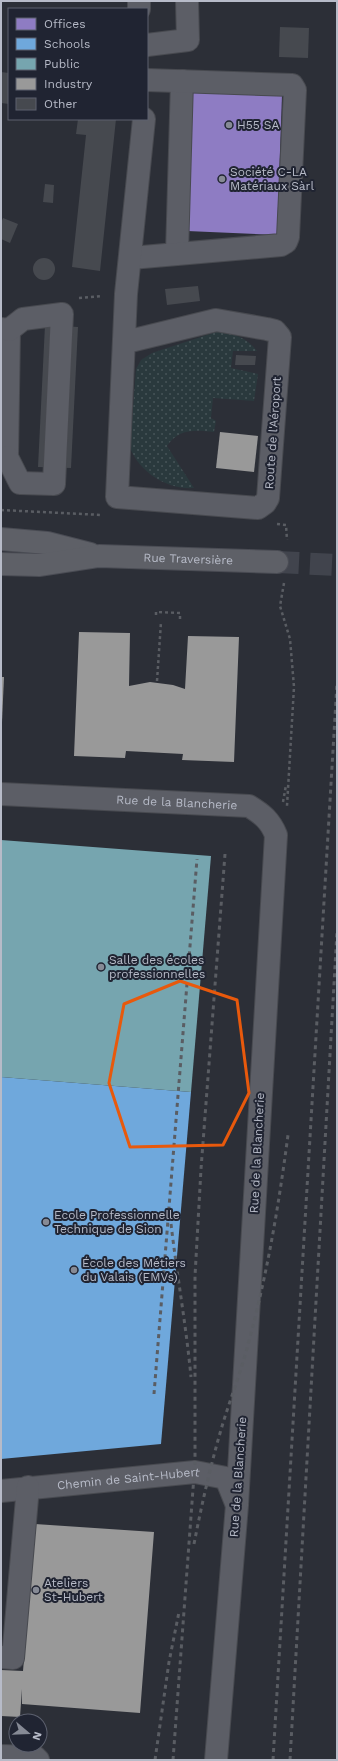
<svg xmlns="http://www.w3.org/2000/svg" width="338" height="1761" font-family="'Work Sans',sans-serif">
  <defs>
    <pattern id="grass-dots" width="8" height="8" patternUnits="userSpaceOnUse"><rect width="8" height="8" fill="#2a393d"/><path d="M2 2h.1M6 6h.1" fill="none" stroke="#475458" stroke-width="1.8" stroke-linecap="round"/></pattern>
  </defs>
  <rect width="100%" height="100%" fill="#2c2f37"/>
  <path fill="url(#grass-dots)" d="M 219,331 C 235,334 247,338 257,351 L 233,351 L 231,368 L 258,374 L 254,401 L 213,398 L 211,418 L 216,421 L 214,432 C 196,430 179,428 167,446 L 194,488 C 168,490 140,473 130,448 L 136,369 L 141,360 L 152,353 Z"/>
  <path fill="#8e7cc3" d="M 192,92 L 282,95 L 277,235 L 187,231 Z"/>
  <path fill="#6fa8dc" d="M 1,1077 L 191,1092 L 161,1444 L 1,1459 Z"/>
  <path fill="#76a5af" d="M 1,840 L 211,856 L 191,1092 L 1,1077 Z"/>
  <g fill="#999">
    <path d="M 220,432 L 258,436 L 254,472 L 216,468 Z"/>
    <path d="M 79,632 L 130,633 L 129,686 L 150,682 L 173,685 L 185,689 L 188,636 L 239,637 L 234,762 L 182,760 L 183,754 L 126,751 L 125,758 L 74,756 Z"/>
    <path d="M 1,677 L 4,677 L 2,722 L 1,722 Z"/>
    <path d="M 35,1524 L 154,1532 L 140,1713 L 22,1704 L 22,1689 L 20,1717 L 1,1716 L 1,1670 L 23,1671 Z"/>
  </g>
  <g fill="#46494f">
    <path d="M 280,27 L 309,28 L 308,58 L 279,57 Z"/>
    <path d="M 1,72 L 9,73 L 9,104 L 1,103 Z"/>
    <path d="M 78,119 L 116,119 L 100,271 L 72,267 L 86,135 L 76,134 Z"/>
    <path d="M 45,184 L 54,185 L 53,203 L 43,202 Z"/>
    <path d="M 3,218 L 18,224 L 10,243 L 1,239 L 1,223 Z"/>
    <circle cx="44" cy="269" r="11"/>
    <path d="M 198,286 L 200,301 L 167,305 L 165,289 Z"/>
    <path d="M 45,325 L 78,327 L 71,468 L 38,467 Z"/>
    <path d="M 236,355 L 256,356 L 255,365 L 235,365 Z"/>
  </g>
  <g fill="none" stroke-linecap="round" stroke-linejoin="round">
    <path stroke="#41444d" stroke-width="22" stroke-dasharray="22 11" stroke-linecap="butt" d="M 277,562 L 337,565"/>
    <defs>
      <g id="minor">
        <path d="M 139,1 L 139,9"/>
        <path d="M 147,45 L 188,40 L 187,1"/>
        <path d="M 177,253 L 182,81"/>
        <path d="M 131,258 L 281,245 L 286,242 L 288,237 L 295,90 L 292,85 L 147,80"/>
        <path d="M 1,329 L 9,330 L 7,457 L 1,457"/>
        <path d="M 126,342 L 216,320 L 267,329 L 275,331 L 280,337 L 268,498 L 265,503 L 258,508 L 117,497 L 126,294 L 144,119"/>
        <path d="M 7,457 L 20,483 L 54,484 L 62,314 L 23,319 L 9,330"/>
        <path id="s1" d="M 1,794 L 249,806 C 262,814 270,820 276,835 L 237,1505 L 216,1760"/>
        <path id="s2" d="M 1,1491 L 195,1472 L 226,1478 L 236,1503"/>
        <path d="M 1,1657 L 13,1658 L 28,1487"/>
        <path d="M 1,1756 L 35,1757 L 38,1760"/>
      </g>
      <g id="major">
        <path d="M 1,539 L 47,543 L 90,554"/>
        <path id="s3" d="M 1,564 L 40,565 L 99,556 L 277,562"/>
      </g>
    </defs>
    <use href="#minor" stroke="#484a50" stroke-width="24"/>
    <use href="#major" stroke="#4a4c54" stroke-width="24"/>
    <g stroke="#5a5d63" stroke-width="2.5" stroke-dasharray="3 3" stroke-linecap="butt">
      <path d="M 79,298 L 102,296"/>
      <path d="M 1,510 L 102,515"/>
      <path d="M 277,524 L 286,525 L 287,540"/>
      <path d="M 284,583 L 280,606 L 290,639 L 294,687 L 287,806"/>
      <path d="M 156,615 L 156,612 L 180,613 L 180,622"/>
      <path d="M 157,681 L 161,622"/>
      <path d="M 283,802 L 286,785"/>
    </g>
    <use href="#minor" stroke="#5c5e66" stroke-width="22"/>
    <use href="#major" stroke="#5e6067" stroke-width="22"/>
    <g stroke="#5a5d63" stroke-width="3" stroke-dasharray="4 4" stroke-linecap="butt">
      <path d="M 171,1224 C 177,1275 186,1325 191,1377"/>
      <path d="M 154,1394 L 197,859"/>
      <path d="M 194,1544 C 202,1503 211,1463 223,1423 C 232,1394 243,1366 250,1337 C 268,1270 279,1203 288,1135"/>
      <path d="M 155,1760 L 169,1662 L 179,1612"/>
      <path d="M 173,1760 L 195,1462 L 195,1276 L 201,1169 L 225,854"/>
      <path d="M 273,1760 L 337,683"/>
      <path d="M 290,1760 L 337,931"/>
    </g>
  </g>
  <path fill="none" stroke="#e8590c" stroke-width="3" stroke-linejoin="round" d="M 180,981 L 237,1000 L 249,1093 L 223,1145 L 130,1147 L 109,1083 L 124,1004 Z"/>
  <g fill="#868a95" stroke="#202432" stroke-width="1.5">
    <circle cx="229" cy="125" r="4"/>
    <circle cx="222" cy="179" r="4"/>
    <circle cx="101" cy="967" r="4"/>
    <circle cx="46" cy="1222" r="4"/>
    <circle cx="74" cy="1270" r="4"/>
    <circle cx="36" cy="1590" r="4"/>
  </g>
  <g text-anchor="middle" dominant-baseline="central" stroke-width="4" stroke-linejoin="round" paint-order="stroke">
    <g font-size="12" fill="#b7bbc8" stroke="#202432" text-anchor="start">
      <text x="237" y="125">H55 SA</text>
      <text x="230" y="172">Société C-LA<tspan x="230" dy="14">Matériaux Sàrl</tspan></text>
      <text x="109" y="960">Salle des écoles<tspan x="109" dy="14">professionnelles</tspan></text>
      <text x="54" y="1215">Ecole Professionnelle<tspan x="54" dy="14">Technique de Sion</tspan></text>
      <text x="82" y="1263">École des Métiers<tspan x="82" dy="14">du Valais (EMVs)</tspan></text>
      <text x="44" y="1583">Ateliers<tspan x="44" dy="14">St-Hubert</tspan></text>
    </g>
    <g font-size="12" fill="#b7bbc8" stroke="#202432">
      <text transform="translate(273 433) rotate(-86)">Route de l'Aéroport</text>
      <text stroke="none"><textPath href="#s3" startOffset="188">Rue Traversière</textPath></text>
      <text stroke="none"><textPath href="#s1" startOffset="176">Rue de la Blancherie</textPath></text>
      <text transform="translate(257 1153) rotate(-87)">Rue de la Blancherie</text>
      <text transform="translate(238 1477) rotate(-86)">Rue de la Blancherie</text>
      <text stroke="none"><textPath href="#s2" startOffset="128">Chemin de Saint-Hubert</textPath></text>
    </g>
  </g>
  <rect width="338" height="1761" fill="none" stroke="#b7bbc8" stroke-width="4"/>
  <rect x="8" y="8" width="140" height="112" fill="#202432" stroke="#5c606e"/>
  <rect x="16" y="18" width="20" height="12" fill="#8e7cc3" stroke="#5c606e"/>
  <text x="44" y="28" font-size="12" fill="#b7bbc8">Offices</text>
  <rect x="16" y="38" width="20" height="12" fill="#6fa8dc" stroke="#5c606e"/>
  <text x="44" y="48" font-size="12" fill="#b7bbc8">Schools</text>
  <rect x="16" y="58" width="20" height="12" fill="#76a5af" stroke="#5c606e"/>
  <text x="44" y="68" font-size="12" fill="#b7bbc8">Public</text>
  <rect x="16" y="78" width="20" height="12" fill="#999999" stroke="#5c606e"/>
  <text x="44" y="88" font-size="12" fill="#b7bbc8">Industry</text>
  <rect x="16" y="98" width="20" height="12" fill="#46494f" stroke="#5c606e"/>
  <text x="44" y="108" font-size="12" fill="#b7bbc8">Other</text>
  <g transform="translate(28 1733) rotate(109)"><circle r="19" fill="#202432" stroke="#5c606e"/>
  <path d="M0-3L7 15L0 10L-7 15Z" fill="#868a95"/>
  <text y="-6" font-size="11" font-weight="bold" text-anchor="middle" fill="#b7bbc8">N</text>
  </g>
</svg>
